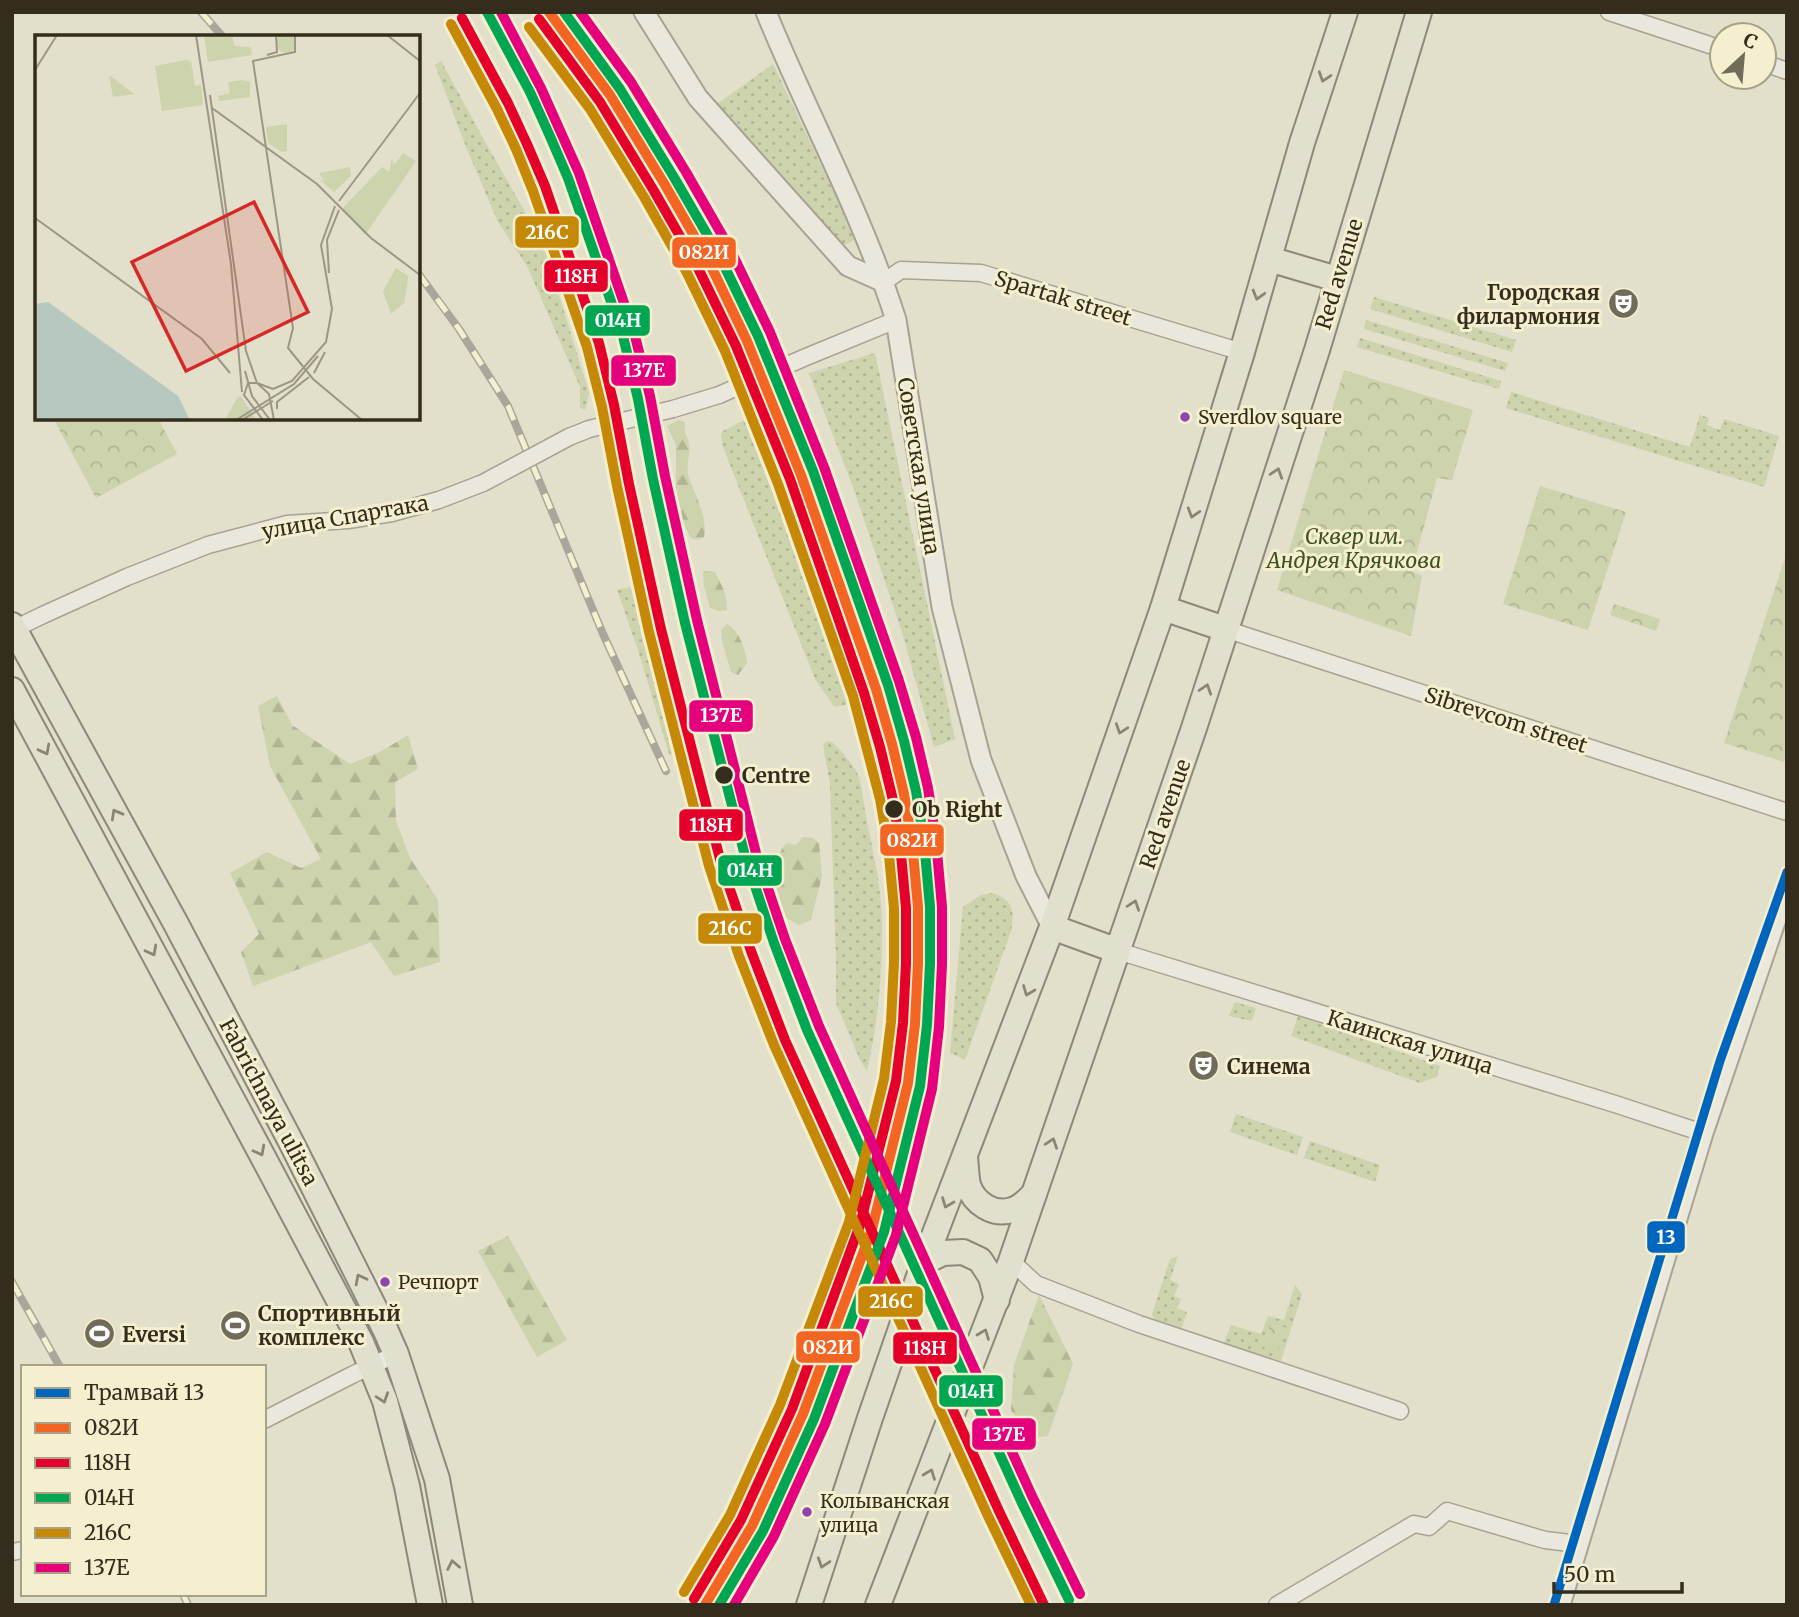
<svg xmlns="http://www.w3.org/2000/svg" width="1799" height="1617" font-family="Merriweather,serif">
  <defs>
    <pattern id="grass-dots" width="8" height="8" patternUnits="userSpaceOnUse" patternTransform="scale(1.75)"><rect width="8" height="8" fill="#cdd3ac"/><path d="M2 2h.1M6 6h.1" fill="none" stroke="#b1b594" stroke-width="1.8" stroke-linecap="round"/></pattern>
    <pattern id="forest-firs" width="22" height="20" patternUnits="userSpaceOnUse" patternTransform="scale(1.75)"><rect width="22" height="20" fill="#cdd3ac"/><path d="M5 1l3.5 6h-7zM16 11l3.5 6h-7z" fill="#b1b594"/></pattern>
    <pattern id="park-crowns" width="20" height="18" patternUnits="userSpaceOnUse" patternTransform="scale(1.75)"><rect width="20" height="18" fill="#cdd3ac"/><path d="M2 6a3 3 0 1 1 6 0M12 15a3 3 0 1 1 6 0" fill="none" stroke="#b1b594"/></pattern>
  </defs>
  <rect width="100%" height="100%" fill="#e2dfca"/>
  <g fill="url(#grass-dots)">
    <path d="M 441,61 L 483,138 L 528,217 L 547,256 L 589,393 L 585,410 L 580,408 L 580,387 L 527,266 L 498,222 L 468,152 L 435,65 Z"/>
    <path d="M 773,64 L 856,239 L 843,246 L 717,104 Z"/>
    <path d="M 1374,297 L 1516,340 L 1512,352 L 1370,309 Z"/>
    <path d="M 1366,320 L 1508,363 L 1505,371 L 1364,329 Z"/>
    <path d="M 1360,338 L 1501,381 L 1499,389 L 1357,347 Z"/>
    <path d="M 875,353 L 955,739 L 934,747 L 901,629 L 853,487 L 809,373 Z"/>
    <path d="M 1511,392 L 1690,447 L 1700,415 L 1709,418 L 1707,425 L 1720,430 L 1724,419 L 1779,436 L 1764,487 L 1506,408 Z"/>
    <path d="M 746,419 L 769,471 L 765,473 L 852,703 L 836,707 L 833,705 L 815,679 L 723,447 L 721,435 L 723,431 Z"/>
    <path d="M 635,586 L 651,648 L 655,647 L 678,754 L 674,756 L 669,754 L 639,653 L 617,590 Z"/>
    <path d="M 828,741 L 832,742 C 841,750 849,760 856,771 C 862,781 864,805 866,817 C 874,855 883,895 882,933 C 882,979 877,1027 867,1071 L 860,1060 L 836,1003 L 836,958 L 830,783 L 823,745 Z"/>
    <path d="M 992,893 C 1013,899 1015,912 1011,931 L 965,1060 L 950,1053 L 963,907 L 981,895 Z"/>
    <path d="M 1235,1002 L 1256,1008 L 1252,1021 L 1229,1016 Z"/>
    <path d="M 1298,1016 L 1440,1066 L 1437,1077 L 1420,1083 L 1291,1036 Z"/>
    <path d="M 1236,1114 L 1303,1137 L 1297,1155 L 1230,1132 Z"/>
    <path d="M 1310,1141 L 1380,1165 L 1375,1182 L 1304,1158 Z"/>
    <path d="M 1178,1256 L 1170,1280 L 1179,1284 L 1174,1296 L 1181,1299 L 1177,1308 L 1187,1312 L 1181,1330 L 1155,1321 L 1152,1314 L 1170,1259 Z"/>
    <path d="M 1295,1285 L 1302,1294 L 1281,1361 L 1224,1343 L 1231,1325 L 1261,1334 L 1268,1316 L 1284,1320 Z"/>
  </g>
  <g fill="url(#forest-firs)">
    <path d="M 679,420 L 685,422 C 684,434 687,435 689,444 C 691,455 685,467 689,478 C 695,496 708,516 704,537 L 698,540 L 691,538 L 681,519 L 676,490 L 676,445 L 667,426 Z"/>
    <path d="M 710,571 L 715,572 C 721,584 728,596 727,610 L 720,611 L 710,608 L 704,586 L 703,572 Z"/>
    <path d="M 727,624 C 740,632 745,648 747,663 L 738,675 L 731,672 L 722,641 L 721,630 Z"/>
    <path d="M 277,696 L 292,725 L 350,764 L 382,751 L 408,735 L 418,769 L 395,782 L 396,821 L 410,858 L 438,900 L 440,962 L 394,976 L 371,942 L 253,986 L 241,952 L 259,934 L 230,873 L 267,852 L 301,868 L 321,859 L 270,766 L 258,706 Z"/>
    <path d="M 803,837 L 813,838 L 819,843 L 822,876 L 811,920 L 799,925 L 783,916 L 777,902 L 776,881 L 772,870 L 783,847 L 787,843 L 796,845 Z"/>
    <path d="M 508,1236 L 567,1340 L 537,1357 L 478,1251 Z"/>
    <path d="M 1039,1295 L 1073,1364 L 1048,1436 L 1029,1438 L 1011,1410 L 1014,1365 Z"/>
  </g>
  <g fill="url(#park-crowns)">
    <path d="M 1344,370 L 1473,410 L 1452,480 L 1437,478 L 1412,571 L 1422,576 L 1411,636 L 1277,590 Z"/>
    <path d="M 53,418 L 158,418 L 177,454 L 96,498 Z"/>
    <path d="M 1540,486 L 1626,512 L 1588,630 L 1503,604 Z"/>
    <path d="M 1787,552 L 1787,754 L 1784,762 L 1724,743 Z"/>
    <path d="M 1614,604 L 1660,619 L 1656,631 L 1610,615 Z"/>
    <path d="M 1271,1323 L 1285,1327 L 1277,1352 L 1263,1347 Z"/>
  </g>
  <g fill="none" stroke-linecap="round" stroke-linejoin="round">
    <defs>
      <g id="minor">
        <path d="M 1609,12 L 1722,49"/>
        <path d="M 1764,63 L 1787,71"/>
        <path d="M 884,282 L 901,270 L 981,273 L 1242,352"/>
        <path d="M 673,409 L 719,395 L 806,357 L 896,320"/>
        <path d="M 1225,629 L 1787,812"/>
        <path d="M 12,630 L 43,615 L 127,577 L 208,545 L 287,524 L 348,520 L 392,513 L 439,500 L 483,483"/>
        <path d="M 1118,951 L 1615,1104 L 1703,1133"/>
        <path d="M 1011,1261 L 1036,1284 L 1139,1324 L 1400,1411"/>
        <path d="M 264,1420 L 352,1375 L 396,1354"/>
        <path d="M 12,1552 L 23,1550"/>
        <path d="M 1277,1605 L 1414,1524 L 1429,1527 L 1447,1511 L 1545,1540 L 1578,1544"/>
      </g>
      <g id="tertiary">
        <path d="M 644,12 L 698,98 L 848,266 L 884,282"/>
        <path d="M 766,12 C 808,115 862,213 896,320 L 942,607 L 981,760 L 1026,876 L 1052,927"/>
        <path d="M 1560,1605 L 1703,1133 L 1787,887"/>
      </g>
      <g id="primary">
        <path d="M 1269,259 L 1337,279"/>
        <path d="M 1163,608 L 1225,629"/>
        <path d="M 12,625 L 175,922 L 291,1142 L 385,1329 L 396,1354 L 437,1479 L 460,1605"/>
        <path d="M 12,690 L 262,1155 L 361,1342 L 385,1401 L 407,1486 L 430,1605"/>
        <path d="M 1052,927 L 1118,951"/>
        <path d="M 965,1157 C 966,1165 966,1176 968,1185 C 974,1203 993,1216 1012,1210 C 1021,1208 1028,1200 1034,1194"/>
        <path d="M 924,1262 L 943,1253 L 963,1252 L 980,1260 L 991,1277 L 997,1300"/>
        <path d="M 809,1605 L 870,1418 L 924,1262 L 1052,927 L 1163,608 L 1242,352 L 1302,143 L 1345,12"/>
        <path d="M 878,1605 L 1011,1261 L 1194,728 L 1317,350 L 1419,12"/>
      </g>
    </defs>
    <use href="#minor" stroke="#a7a294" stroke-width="19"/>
    <use href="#tertiary" stroke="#a7a294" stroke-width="23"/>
    <use href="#primary" stroke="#8c887a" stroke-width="28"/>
    <use href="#minor" stroke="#eae8dc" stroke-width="16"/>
    <use href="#tertiary" stroke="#eae8dc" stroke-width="19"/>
    <use href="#primary" stroke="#e1dfcd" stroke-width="24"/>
    <defs>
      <g id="rail">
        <path d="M 201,12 L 223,37"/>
        <path d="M 418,273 L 459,329 L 508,406 L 603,634 L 666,771"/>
        <path d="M 12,1282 L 60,1367"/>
        <path d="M 183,1594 L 188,1605"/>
      </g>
    </defs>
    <use href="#rail" stroke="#a9a79c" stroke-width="8"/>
    <use href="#rail" stroke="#f4efcf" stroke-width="5" stroke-dasharray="16" stroke-linecap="butt"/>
    <defs>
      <path id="minor-bridge" d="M 483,483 L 569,437 L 589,429 L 673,409"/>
    </defs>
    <use href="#minor-bridge" stroke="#a7a294" stroke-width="19" stroke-linecap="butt"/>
    <use href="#minor-bridge" stroke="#eae8dc" stroke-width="16"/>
    <defs>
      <path id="rail-1" d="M 549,12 L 610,95 L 665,185 L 708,260 L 747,341 L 801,475 L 876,689 L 892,744 L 904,794 L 912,842 L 918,907 L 918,963 L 915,1024 L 908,1083 L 872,1229 L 803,1414 L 752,1526 L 705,1605"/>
      <g id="rail-2">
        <path d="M 462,18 L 508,103 L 527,144 L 545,186 L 599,343 L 614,405 L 629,484 L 661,629 L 721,863 L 751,951 L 785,1040 L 999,1511 L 1044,1605"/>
        <path d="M 539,19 L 600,102 L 654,191 L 697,266 L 736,346 L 790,479 L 864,693 L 880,747 L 892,796 L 900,844 L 906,908 L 906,963 L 903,1023 L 896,1081 L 860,1225 L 792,1409 L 741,1520 L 694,1599"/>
      </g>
      <g id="rail-3">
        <path d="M 487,12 L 530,92 L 549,134 L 568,178 L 623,336 L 638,399 L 653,479 L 685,623 L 745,856 L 774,943 L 807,1030 L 1021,1501 L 1069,1600"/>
        <path d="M 564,12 L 620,89 L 675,179 L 719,255 L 758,336 L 813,471 L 888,685 L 904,741 L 916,791 L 924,841 L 930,907 L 930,964 L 927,1025 L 920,1086 L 884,1232 L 814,1419 L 763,1531 L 719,1605"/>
      </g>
      <g id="rail-4">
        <path d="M 451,24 L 497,109 L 516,149 L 533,191 L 587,347 L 602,407 L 617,486 L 649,632 L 709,866 L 739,956 L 774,1045 L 988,1516 L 1031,1605"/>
        <path d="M 529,27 L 590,109 L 644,197 L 686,271 L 725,351 L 778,484 L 853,696 L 880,799 L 888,845 L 894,908 L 894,962 L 891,1022 L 884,1079 L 849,1222 L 780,1405 L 730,1515 L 684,1592"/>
      </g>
      <g id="rail-5">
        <path d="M 501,12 L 541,88 L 579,173 L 634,332 L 650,396 L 665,476 L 697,620 L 756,853 L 785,939 L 819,1026 L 1032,1496 L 1080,1594"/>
        <path d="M 580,12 L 631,82 L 686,172 L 730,249 L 770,332 L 824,467 L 899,681 L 916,737 L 928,788 L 936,840 L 942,907 L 942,964 L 939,1027 L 932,1089 L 896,1235 L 825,1424 L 774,1536 L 734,1605"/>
      </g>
    </defs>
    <use href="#rail-1" stroke="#f4efcf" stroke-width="16"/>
    <use href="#rail-2" stroke="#f4efcf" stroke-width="16"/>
    <use href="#rail-3" stroke="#f4efcf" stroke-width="16"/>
    <use href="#rail-4" stroke="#f4efcf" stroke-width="16"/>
    <use href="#rail-5" stroke="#f4efcf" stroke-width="16"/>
    <use href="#rail-1" stroke="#f26522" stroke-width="10"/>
    <use href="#rail-2" stroke="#e4002b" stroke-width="10"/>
    <use href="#rail-3" stroke="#00a651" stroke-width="10"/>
    <use href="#rail-4" stroke="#c68807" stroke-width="10"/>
    <use href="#rail-5" stroke="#e5007d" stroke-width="10"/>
    <defs>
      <path id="tram-1" d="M 1554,1605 L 1720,1061 L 1787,872"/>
    </defs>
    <use href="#tram-1" stroke="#f4efcf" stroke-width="14"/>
    <use href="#tram-1" stroke="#0065bd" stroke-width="9"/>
  </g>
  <defs><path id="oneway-chevron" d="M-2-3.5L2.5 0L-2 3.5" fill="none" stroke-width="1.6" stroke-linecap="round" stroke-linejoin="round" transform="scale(1.75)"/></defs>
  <g stroke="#8a8675">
    <use href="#oneway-chevron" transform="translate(1324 77) rotate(108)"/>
    <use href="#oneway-chevron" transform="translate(1258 295) rotate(106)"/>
    <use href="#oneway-chevron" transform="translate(1277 473) rotate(-72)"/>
    <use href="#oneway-chevron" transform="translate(1193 513) rotate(107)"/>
    <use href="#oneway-chevron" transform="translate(1206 689) rotate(-72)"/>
    <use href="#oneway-chevron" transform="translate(1121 729) rotate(109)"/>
    <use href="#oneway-chevron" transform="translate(45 750) rotate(62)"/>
    <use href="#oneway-chevron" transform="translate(116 814) rotate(-119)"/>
    <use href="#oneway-chevron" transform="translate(1134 905) rotate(-71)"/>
    <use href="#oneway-chevron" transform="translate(152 951) rotate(62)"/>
    <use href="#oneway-chevron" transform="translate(1028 991) rotate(111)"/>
    <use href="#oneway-chevron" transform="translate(1052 1143) rotate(-71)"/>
    <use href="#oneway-chevron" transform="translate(260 1151) rotate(62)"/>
    <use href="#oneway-chevron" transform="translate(947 1203) rotate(111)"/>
    <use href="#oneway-chevron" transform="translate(360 1279) rotate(-117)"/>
    <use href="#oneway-chevron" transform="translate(984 1334) rotate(-69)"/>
    <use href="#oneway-chevron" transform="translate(383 1398) rotate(71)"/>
    <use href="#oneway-chevron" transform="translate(930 1474) rotate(-69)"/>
    <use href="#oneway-chevron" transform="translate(823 1563) rotate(108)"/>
    <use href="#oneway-chevron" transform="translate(453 1565) rotate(-101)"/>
  </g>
  <defs>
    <symbol id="theatre-disc" viewBox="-11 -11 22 22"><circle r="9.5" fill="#716b5a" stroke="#f4efcf"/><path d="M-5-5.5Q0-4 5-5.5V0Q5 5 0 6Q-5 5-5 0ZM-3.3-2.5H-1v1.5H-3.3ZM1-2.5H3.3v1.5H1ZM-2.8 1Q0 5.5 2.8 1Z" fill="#fff"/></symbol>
    <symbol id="stadium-disc" viewBox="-11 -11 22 22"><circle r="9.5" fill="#716b5a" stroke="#f4efcf"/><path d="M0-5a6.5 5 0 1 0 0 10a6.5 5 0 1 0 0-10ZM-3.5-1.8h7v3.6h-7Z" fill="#fff"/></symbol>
  </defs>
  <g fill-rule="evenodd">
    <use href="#theatre-disc" x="1606" y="286" width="35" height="35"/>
    <use href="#theatre-disc" x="1186" y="1048" width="35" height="35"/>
    <use href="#stadium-disc" x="218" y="1308" width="35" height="35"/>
    <use href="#stadium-disc" x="82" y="1316" width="35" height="35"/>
  </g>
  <g fill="#8e44ad" stroke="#f4efcf" stroke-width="2.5">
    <circle cx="1185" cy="417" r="6"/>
    <circle cx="385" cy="1282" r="6"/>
    <circle cx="807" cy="1512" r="6"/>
  </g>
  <g fill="#342c1d" stroke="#f4efcf" stroke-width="2.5">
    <circle cx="724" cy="775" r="10"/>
    <circle cx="894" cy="809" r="10"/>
  </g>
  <g text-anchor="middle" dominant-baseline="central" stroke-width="6" stroke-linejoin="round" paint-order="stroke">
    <g font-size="19" fill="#342c1d" stroke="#f4efcf" text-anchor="start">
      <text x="1198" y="417">Sverdlov square</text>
      <text x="398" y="1282">Речпорт</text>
      <text x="820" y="1501">Колыванская<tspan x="820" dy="24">улица</tspan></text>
    </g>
    <g font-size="21" fill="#342c1d" stroke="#f4efcf">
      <text transform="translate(1339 274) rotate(-73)">Red avenue</text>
      <text transform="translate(1063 298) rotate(17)">Spartak street</text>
      <text transform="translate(919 466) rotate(81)">Советская улица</text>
      <text transform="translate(345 517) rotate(-10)">улица Спартака</text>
      <text transform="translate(1506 720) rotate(18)">Sibrevcom street</text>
      <text transform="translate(1165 814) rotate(-71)">Red avenue</text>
      <text transform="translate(1410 1042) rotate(17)">Каинская улица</text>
      <text transform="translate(269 1102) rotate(62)">Fabrichnaya ulitsa</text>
    </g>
    <g font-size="21" font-weight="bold" fill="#342c1d" stroke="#f4efcf" text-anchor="start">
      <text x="1600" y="292" text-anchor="end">Городская<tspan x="1600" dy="24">филармония</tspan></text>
      <text x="1227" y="1066">Синема</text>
      <text x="258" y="1313">Спортивный<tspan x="258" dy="24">комплекс</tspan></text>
      <text x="122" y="1334">Eversi</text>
    </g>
    <g font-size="21" font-style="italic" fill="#3e5024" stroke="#f4efcf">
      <text x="1354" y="536">Сквер им.<tspan x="1354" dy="24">Андрея Крячкова</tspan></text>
    </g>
    <g font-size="21" font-weight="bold" fill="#342c1d" stroke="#f4efcf" text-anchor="start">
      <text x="742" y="775">Centre</text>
      <text x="912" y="809">Ob Right</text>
    </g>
  </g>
  <g transform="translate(35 35)">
    <rect width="385" height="385" fill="#e2dfca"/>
    <path d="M 151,25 L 156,27 L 160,51 L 166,50 L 168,70 L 127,76 L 120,31 ZM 315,132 L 316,141 L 299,157 L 282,142 L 290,147 L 284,138 Z" fill="#cdd3ac"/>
    <path d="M241 8a10 10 0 1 1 20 0a10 10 0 1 1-20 0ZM 169,0 L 197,0 L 199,11 L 216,12 L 217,20 L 173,27 ZM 74,40 L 99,59 L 78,62 ZM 206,45 L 215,47 L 215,62 L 184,66 L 183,61 L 195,58 L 193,47 ZM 252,89 L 252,116 L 247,117 L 233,108 L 231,92 ZM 368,118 L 381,126 L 330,200 L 307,174 L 347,132 L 354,137 L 357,124 L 359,130 ZM 361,233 L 373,241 L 372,252 L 369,268 L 356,279 L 348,256 ZM 206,361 L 221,385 L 190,385 L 202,363 Z" fill="#cdd3ac"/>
    <path d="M 13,267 L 143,361 L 155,385 L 0,385 L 0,269 Z" fill="#b6c8c0"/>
    <path fill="none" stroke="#9c9785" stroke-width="2" d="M 161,0 L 196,229 L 207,357M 260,0 L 260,17 L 218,26 L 258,293 L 253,313 L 278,344 L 327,385M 352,0 L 385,26M 232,20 L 242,17 L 241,0M 0,35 L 22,0M 175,60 L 211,316 L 222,348M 177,73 L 282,149 L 336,203 L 385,240M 304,166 L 385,58M 0,183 L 167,304 L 195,338M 294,238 L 292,205 L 304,175M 210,336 L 217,361 L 235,385M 279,338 L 290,317M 222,348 L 238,354 L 257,346 L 291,307 L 297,274 L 286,210 L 300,171M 242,374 L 242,367 L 274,342M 201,385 L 259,349 L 283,321M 207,385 L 238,366M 228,385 L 209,360 L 213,348 L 222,348 L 234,359 L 239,385"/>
    <path fill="#d62828" fill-opacity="0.15" stroke="#d62828" stroke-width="3.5" d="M 219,167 L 273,277 L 151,336 L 97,227 Z"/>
    <rect width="385" height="385" fill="none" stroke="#342c1d" stroke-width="3.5"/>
  </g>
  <g stroke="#f4efcf" stroke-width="2.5">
    <rect x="514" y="215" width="66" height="34" rx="7" fill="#c68807"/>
    <rect x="671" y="236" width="66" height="33" rx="7" fill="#f26522"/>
    <rect x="543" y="259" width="66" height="34" rx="7" fill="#e4002b"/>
    <rect x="584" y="304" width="67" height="33" rx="7" fill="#00a651"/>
    <rect x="610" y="354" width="67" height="33" rx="7" fill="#e5007d"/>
    <rect x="688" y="699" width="66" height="34" rx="7" fill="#e5007d"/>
    <rect x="678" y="808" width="66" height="34" rx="7" fill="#e4002b"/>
    <rect x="879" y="823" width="66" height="34" rx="7" fill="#f26522"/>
    <rect x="717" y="854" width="66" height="33" rx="7" fill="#00a651"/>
    <rect x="697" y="912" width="66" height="33" rx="7" fill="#c68807"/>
    <rect x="1646" y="1220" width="40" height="34" rx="7" fill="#0065bd"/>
    <rect x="857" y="1285" width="67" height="33" rx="7" fill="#c68807"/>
    <rect x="795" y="1330" width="66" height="34" rx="7" fill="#f26522"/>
    <rect x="892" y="1331" width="66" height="34" rx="7" fill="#e4002b"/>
    <rect x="938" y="1374" width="66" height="34" rx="7" fill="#00a651"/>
    <rect x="971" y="1417" width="66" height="34" rx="7" fill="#e5007d"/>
  </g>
  <g font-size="19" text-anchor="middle" font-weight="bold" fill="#fff">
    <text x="547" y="239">216С</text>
    <text x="704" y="259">082И</text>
    <text x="576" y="283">118Н</text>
    <text x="618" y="327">014Н</text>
    <text x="644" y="377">137Е</text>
    <text x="721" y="722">137Е</text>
    <text x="711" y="832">118Н</text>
    <text x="912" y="847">082И</text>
    <text x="750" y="877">014Н</text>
    <text x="730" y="935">216С</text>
    <text x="1666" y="1244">13</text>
    <text x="891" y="1308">216С</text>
    <text x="828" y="1354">082И</text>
    <text x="925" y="1355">118Н</text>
    <text x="971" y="1398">014Н</text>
    <text x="1004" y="1441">137Е</text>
  </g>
  <rect width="1799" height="1617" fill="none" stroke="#342c1d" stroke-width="28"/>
  <rect x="21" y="1365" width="245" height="231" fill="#f4efcf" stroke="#a7a188" stroke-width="2"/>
  <rect x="35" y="1388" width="35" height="10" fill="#0065bd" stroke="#a7a188" stroke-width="2"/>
  <text x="84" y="1400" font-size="21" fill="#342c1d">Трамвай 13</text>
  <rect x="35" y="1423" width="35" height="10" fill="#f26522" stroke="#a7a188" stroke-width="2"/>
  <text x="84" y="1435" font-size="21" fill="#342c1d">082И</text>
  <rect x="35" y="1458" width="35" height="10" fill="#e4002b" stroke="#a7a188" stroke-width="2"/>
  <text x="84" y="1470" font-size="21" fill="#342c1d">118Н</text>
  <rect x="35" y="1493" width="35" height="10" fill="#00a651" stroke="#a7a188" stroke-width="2"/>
  <text x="84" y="1505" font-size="21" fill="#342c1d">014Н</text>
  <rect x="35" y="1528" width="35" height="10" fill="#c68807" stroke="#a7a188" stroke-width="2"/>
  <text x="84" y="1540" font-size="21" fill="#342c1d">216С</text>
  <rect x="35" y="1563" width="35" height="10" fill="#e5007d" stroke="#a7a188" stroke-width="2"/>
  <text x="84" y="1575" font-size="21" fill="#342c1d">137Е</text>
  <g transform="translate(1743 56) rotate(26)"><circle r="33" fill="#f4efcf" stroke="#a7a188" stroke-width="2"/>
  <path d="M0-5L12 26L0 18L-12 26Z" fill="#716b5a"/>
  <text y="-10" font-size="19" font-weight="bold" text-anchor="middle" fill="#342c1d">С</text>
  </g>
  <path d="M1554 1582v10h128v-10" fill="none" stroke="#342c1d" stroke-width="3.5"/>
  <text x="1564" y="1582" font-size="21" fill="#342c1d" stroke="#f4efcf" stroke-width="5" paint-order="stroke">50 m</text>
</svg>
